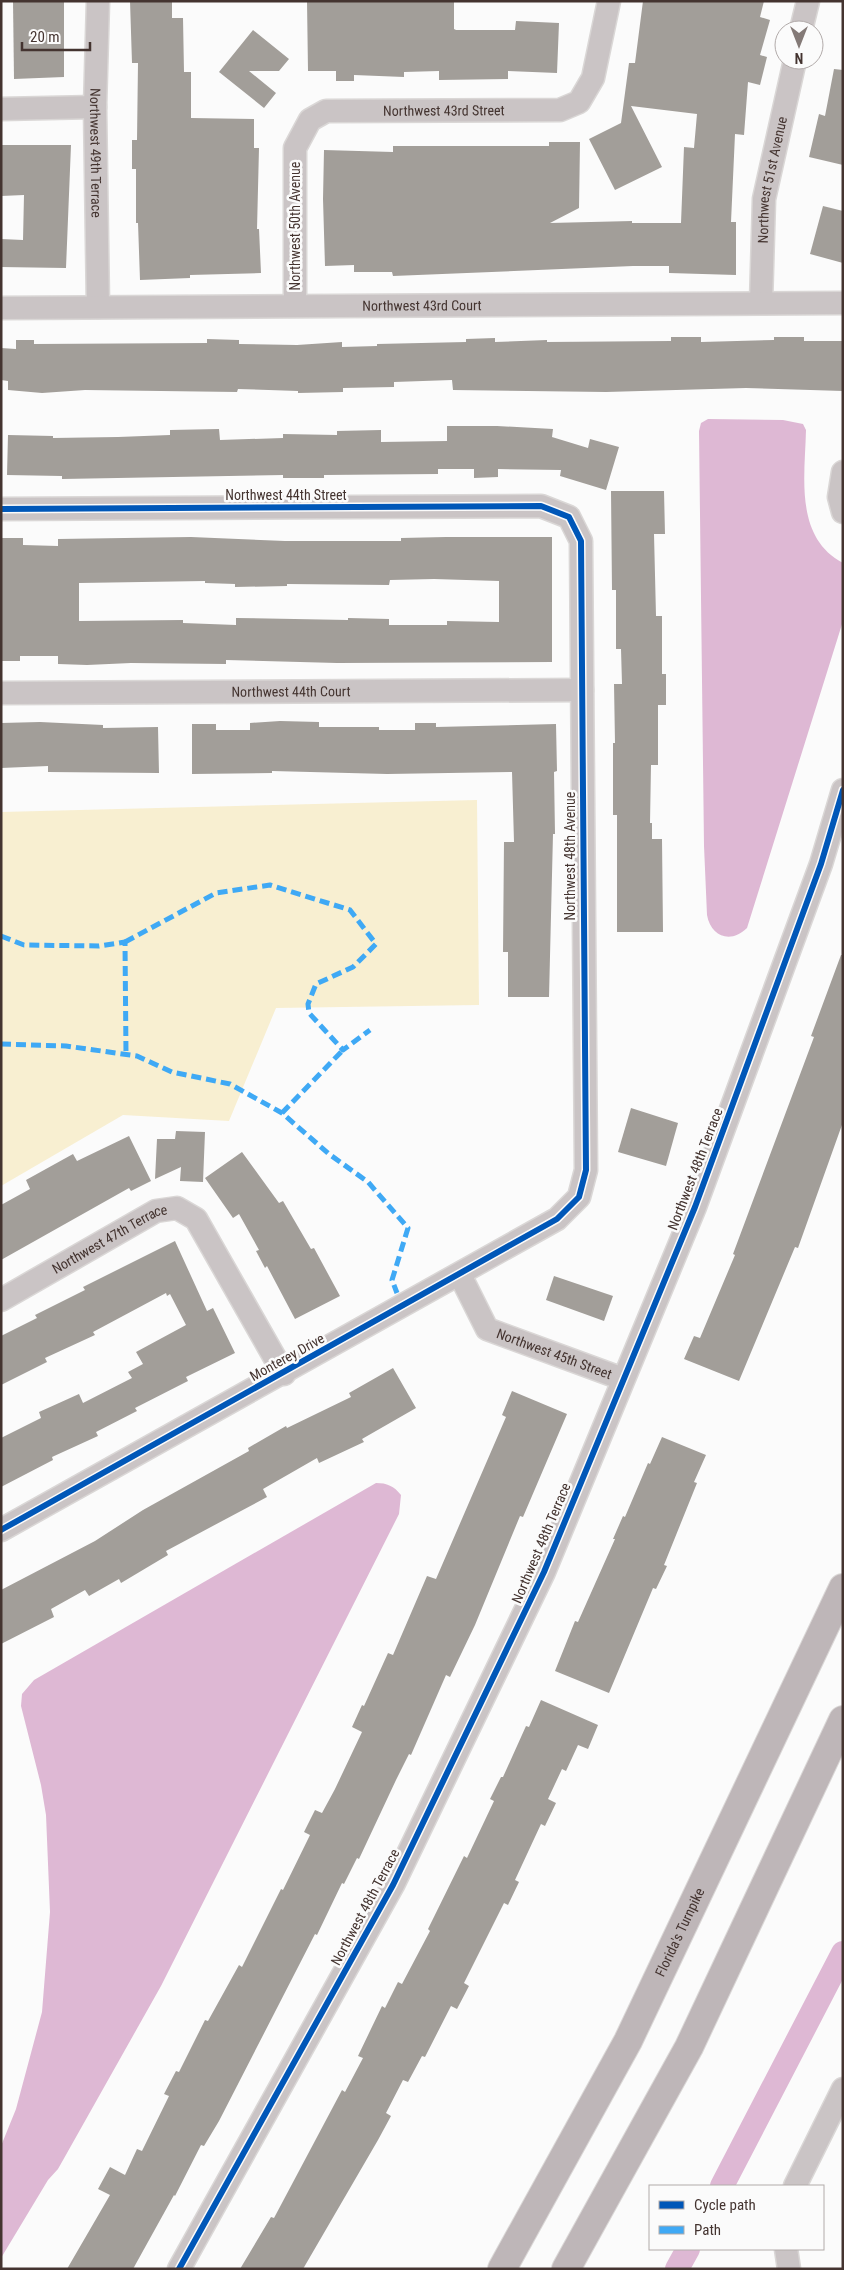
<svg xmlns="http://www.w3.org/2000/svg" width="844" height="2270" font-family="'Roboto Condensed',sans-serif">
  <rect width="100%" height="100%" fill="#fbfbfb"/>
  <path fill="#f8efd1" d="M 477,800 L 479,1005 L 276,1008 L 229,1121 L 123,1115 L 1,1186 L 1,812 Z"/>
  <g fill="#deb8d4">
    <path d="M 708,419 L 783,420 L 803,424 L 806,430 C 805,476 794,537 843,563 L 843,621 L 747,928 C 731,944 711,937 707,915 L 704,846 L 699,431 L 701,423 Z"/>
    <path d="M 376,1483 C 387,1483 394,1486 401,1495 L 399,1514 L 161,1986 L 58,2169 L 48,2180 L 1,2258 L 1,2146 L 16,2109 L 42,2012 L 50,1912 L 46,1815 L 41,1785 L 21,1706 L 22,1694 L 34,1680 Z"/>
  </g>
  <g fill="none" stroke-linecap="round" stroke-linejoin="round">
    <g stroke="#deb8d4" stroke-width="24">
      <path d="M 722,2186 L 843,1953"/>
      <path d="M 677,2269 L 688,2249"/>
    </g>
  </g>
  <g fill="#a29e99" fill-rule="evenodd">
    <path d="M 13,1 L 64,1 L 64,77 L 14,79 Z"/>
    <path d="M 130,1 L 172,1 L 172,18 L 183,18 L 184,72 L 191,72 L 191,118 L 254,119 L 254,148 L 259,148 L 257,229 L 259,229 L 261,273 L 190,275 L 190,278 L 140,280 L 138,223 L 136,223 L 136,169 L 132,169 L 132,140 L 137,140 L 138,63 L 132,63 Z"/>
    <path d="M 307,1 L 454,1 L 454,29 L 456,30 L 515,30 L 516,21 L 559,23 L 557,73 L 508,71 L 508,79 L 439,80 L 439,71 L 404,72 L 404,77 L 354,75 L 354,81 L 336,81 L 336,71 L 308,71 Z"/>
    <path d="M 643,1 L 764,1 L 760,17 L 770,20 L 760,55 L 767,57 L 760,85 L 748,82 L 744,135 L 735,134 L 731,222 L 736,222 L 736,275 L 669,273 L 669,266 L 633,266 L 393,276 L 392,272 L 354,272 L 354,265 L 325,266 L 323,199 L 324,150 L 393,152 L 393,146 L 549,146 L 549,142 L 580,142 L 579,208 L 550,223 L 632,221 L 632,223 L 681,223 L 684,147 L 694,148 L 697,114 L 631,106 L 662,167 L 615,190 L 589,139 L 621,123 L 629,63 L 635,63 Z"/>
    <path d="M 253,30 L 289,59 L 279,71 L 249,71 L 276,93 L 264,108 L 219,72 Z"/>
    <path d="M 834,69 L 843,70 L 843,165 L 809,157 L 819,114 L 825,116 Z"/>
    <path d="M 1,145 L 71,145 L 66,268 L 1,267 L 1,239 L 23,240 L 24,195 L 1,196 Z"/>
    <path d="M 823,206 L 843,211 L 843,263 L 810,254 Z"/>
    <path d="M 671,337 L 701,337 L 701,342 L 774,340 L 774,337 L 804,337 L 804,341 L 843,341 L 843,391 L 746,388 L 606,392 L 453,390 L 452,380 L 394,382 L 394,387 L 343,388 L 343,392 L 298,393 L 298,391 L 238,389 L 237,392 L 85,390 L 42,393 L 8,390 L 8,381 L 1,380 L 1,348 L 16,349 L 16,340 L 34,340 L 34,344 L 207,343 L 207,339 L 239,340 L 239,344 L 297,345 L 342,342 L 342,347 L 377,346 L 377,344 L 466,342 L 466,339 L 495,338 L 495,342 L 547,340 L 547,342 L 671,341 Z"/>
    <path d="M 447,426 L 497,426 L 553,429 L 552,437 L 588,448 L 590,439 L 619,447 L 606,490 L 560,476 L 561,470 L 498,469 L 498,477 L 474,478 L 474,469 L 438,469 L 438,474 L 324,475 L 324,478 L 283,478 L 283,475 L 62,479 L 62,476 L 7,475 L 8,435 L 53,436 L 53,438 L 118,437 L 170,435 L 170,430 L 219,429 L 220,440 L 283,438 L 283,434 L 337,435 L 337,431 L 381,430 L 381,442 L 447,441 Z"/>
    <path d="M 611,491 L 664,491 L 665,534 L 654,534 L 656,616 L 662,616 L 662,674 L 666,674 L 666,705 L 658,705 L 658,765 L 651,765 L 650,823 L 652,823 L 652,839 L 662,839 L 663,932 L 617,932 L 617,815 L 613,815 L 613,743 L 615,743 L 614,684 L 622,684 L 621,649 L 616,649 L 616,590 L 612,590 Z"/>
    <path d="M 191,537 L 285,541 L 401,541 L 401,538 L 446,537 L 552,537 L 552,662 L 337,663 L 226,660 L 226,664 L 131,663 L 87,665 L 58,664 L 58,656 L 20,656 L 20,661 L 1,661 L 1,538 L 23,538 L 23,545 L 58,546 L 58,539 ZM 434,579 L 499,581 L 499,622 L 447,621 L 447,625 L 389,625 L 389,619 L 348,618 L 348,620 L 236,618 L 236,625 L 183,623 L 183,620 L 79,621 L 79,583 L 205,581 L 205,583 L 235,584 L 235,587 L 287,586 L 287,584 L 389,585 L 390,580 Z"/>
    <path d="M 280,721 L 319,722 L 319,727 L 379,727 L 379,730 L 415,730 L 415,723 L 436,723 L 436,727 L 556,724 L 557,771 L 554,772 L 555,834 L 553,834 L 549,997 L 508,997 L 508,952 L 503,952 L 504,842 L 514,842 L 512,772 L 387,774 L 272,771 L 272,773 L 192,774 L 192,724 L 216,724 L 216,730 L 250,730 L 250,723 Z"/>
    <path d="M 40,722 L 103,725 L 103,728 L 158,727 L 159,773 L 48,772 L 48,766 L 1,768 L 1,723 Z"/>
    <path d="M 841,955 L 843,955 L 843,1122 L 798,1248 L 795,1247 L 739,1381 L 684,1359 L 694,1336 L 700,1338 L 735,1255 L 733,1254 L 814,1037 L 811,1036 Z"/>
    <path d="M 631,1108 L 678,1123 L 666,1166 L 618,1152 Z"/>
    <path d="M 176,1131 L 205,1132 L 203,1182 L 180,1181 L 181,1167 L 155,1179 L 157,1139 L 175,1139 Z"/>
    <path d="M 129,1136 L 151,1181 L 131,1191 L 129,1188 L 1,1260 L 1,1205 L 30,1189 L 26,1180 L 73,1154 L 77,1161 Z"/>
    <path d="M 242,1152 L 279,1203 L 283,1201 L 311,1249 L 314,1248 L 340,1296 L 295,1319 L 267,1266 L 265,1268 L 256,1251 L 259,1250 L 239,1214 L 233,1218 L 205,1178 Z"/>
    <path d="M 175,1241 L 207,1311 L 213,1308 L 235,1353 L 186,1377 L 188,1381 L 135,1408 L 137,1411 L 96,1432 L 98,1436 L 52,1457 L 53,1460 L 1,1487 L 1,1438 L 41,1418 L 39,1412 L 79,1394 L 83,1403 L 132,1378 L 128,1372 L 143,1364 L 136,1352 L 186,1325 L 170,1294 L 167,1296 L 166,1293 L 93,1332 L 95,1335 L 45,1358 L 47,1362 L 1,1385 L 1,1336 L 37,1318 L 35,1315 L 85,1290 L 83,1287 Z"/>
    <path d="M 554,1276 L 613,1296 L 604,1321 L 546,1300 Z"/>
    <path d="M 393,1368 L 416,1408 L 362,1439 L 364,1442 L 319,1463 L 317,1458 L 263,1489 L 267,1497 L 166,1551 L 168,1555 L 121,1583 L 119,1579 L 89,1596 L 85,1590 L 51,1609 L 54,1617 L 1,1644 L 1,1590 L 95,1541 L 143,1510 L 249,1451 L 248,1448 L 286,1426 L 287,1428 L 351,1397 L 349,1393 Z"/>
    <path d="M 512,1391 L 567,1414 L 523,1517 L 520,1516 L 475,1625 L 450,1677 L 446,1675 L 411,1755 L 409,1754 L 396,1780 L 359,1859 L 357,1858 L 344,1884 L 342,1883 L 317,1935 L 315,1934 L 219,2121 L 204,2146 L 201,2145 L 175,2196 L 174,2195 L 133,2269 L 67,2269 L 110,2195 L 98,2189 L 110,2167 L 125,2175 L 137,2149 L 142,2151 L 169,2096 L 164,2094 L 176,2071 L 179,2072 L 205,2020 L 208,2021 L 239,1965 L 242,1967 L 281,1889 L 283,1890 L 310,1835 L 304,1832 L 315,1810 L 322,1813 L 335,1789 L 362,1732 L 352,1727 L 362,1705 L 364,1706 L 388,1653 L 393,1655 L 427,1576 L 436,1579 L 506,1417 L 502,1415 Z"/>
    <path d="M 662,1437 L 706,1455 L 694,1482 L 697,1483 L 664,1565 L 667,1566 L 656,1589 L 653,1588 L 609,1693 L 555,1671 L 575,1621 L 578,1622 L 615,1539 L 613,1539 L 623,1516 L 625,1517 L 648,1463 L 650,1464 Z"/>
    <path d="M 541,1700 L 598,1725 L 588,1749 L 578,1745 L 566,1771 L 562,1769 L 548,1799 L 556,1803 L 545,1826 L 541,1824 L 515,1880 L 519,1882 L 508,1905 L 504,1903 L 464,1983 L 469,1986 L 457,2009 L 451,2006 L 425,2057 L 422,2056 L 408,2082 L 403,2080 L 386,2113 L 391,2116 L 378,2140 L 303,2269 L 240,2269 L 271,2217 L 274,2218 L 342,2090 L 345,2092 L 363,2058 L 358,2056 L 382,2006 L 385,2008 L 398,1982 L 402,1984 L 430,1931 L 428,1929 L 464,1856 L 467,1858 L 494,1801 L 490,1799 L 501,1777 L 503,1777 L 526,1726 L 529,1727 Z"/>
  </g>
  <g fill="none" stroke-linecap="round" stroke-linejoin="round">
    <defs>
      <g id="street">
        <path id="s1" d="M 98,1 L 95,107 L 98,307"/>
        <path d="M 801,30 L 808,1"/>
        <path d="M 1,109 L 95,107"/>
        <path id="s2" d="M 761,303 L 764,199 L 795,60"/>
        <path id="s3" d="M 295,305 L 295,148 L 310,120 L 326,111 L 560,110 L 579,102 L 593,78 L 609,1"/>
        <path id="s4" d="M 1,308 L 843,303"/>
        <path d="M 843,472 L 839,497 L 843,512"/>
        <path d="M 1,509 L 541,506 L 569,517 L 581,541 L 586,1170 L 579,1197 L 557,1219 L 1,1530"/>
        <path id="s5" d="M 1,693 L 582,690"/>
        <path id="s6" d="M 460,1275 L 487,1329 L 623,1379"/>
        <path id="s7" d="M 1,1300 L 156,1211 L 177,1208 L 196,1219 L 284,1374"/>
        <path d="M 795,2186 L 843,2089"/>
        <path d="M 786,2249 L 789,2269"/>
        <path d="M 179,2269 L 393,1885 L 544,1572 L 695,1207 L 821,864 L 843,790"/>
      </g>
      <g id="highway">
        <path id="s8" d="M 502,2269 L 628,2041 L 843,1588"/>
        <path d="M 566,2269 L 689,2047 L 843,1720"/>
      </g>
    </defs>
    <use href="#street" stroke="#dad7d6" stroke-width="25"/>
    <use href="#highway" stroke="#dad7d6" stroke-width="30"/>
    <use href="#street" stroke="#cac4c5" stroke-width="22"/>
    <use href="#highway" stroke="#beb6b8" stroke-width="28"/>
    <g stroke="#3fa9f5" stroke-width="5" stroke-dasharray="10 5" stroke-linecap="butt">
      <path d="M 1,936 L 24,945 L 99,946 L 125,942 L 126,1054"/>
      <path d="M 125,942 L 216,893 L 270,885 L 350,910 L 376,944 L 353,967 L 316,984 L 308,1004 L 309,1013 L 343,1050 L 370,1030"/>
      <path d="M 1,1044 L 66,1046 L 137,1056 L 172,1072 L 230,1084 L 282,1113 L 329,1154 L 368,1182 L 408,1228 L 392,1280 L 397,1293"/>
      <path d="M 282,1113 L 343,1050"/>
    </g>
    <defs>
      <g id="cycleway">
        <path d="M 1,509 L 541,506 L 569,517 L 581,541 L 586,1170 L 579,1197 L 557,1219 L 1,1530"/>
        <path d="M 179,2269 L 393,1885 L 544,1572 L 695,1207 L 821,864 L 843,790"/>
      </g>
    </defs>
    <use href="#cycleway" stroke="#fbfbfb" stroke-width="9"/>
    <use href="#cycleway" stroke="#0057b8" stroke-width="6"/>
  </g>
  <g text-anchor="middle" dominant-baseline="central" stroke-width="5" stroke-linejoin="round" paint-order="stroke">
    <g font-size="14" fill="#443430" stroke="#fbfbfb">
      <text stroke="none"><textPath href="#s3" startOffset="325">Northwest 43rd Street</textPath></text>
      <text stroke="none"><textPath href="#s1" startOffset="152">Northwest 49th Terrace</textPath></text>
      <text stroke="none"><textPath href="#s2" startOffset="124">Northwest 51st Avenue</textPath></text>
      <text transform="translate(295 226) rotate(-90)">Northwest 50th Avenue</text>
      <text stroke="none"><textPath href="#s4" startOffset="421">Northwest 43rd Court</textPath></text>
      <text x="286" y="495">Northwest 44th Street</text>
      <text stroke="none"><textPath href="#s5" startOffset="290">Northwest 44th Court</textPath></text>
      <text transform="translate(570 856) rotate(-90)">Northwest 48th Avenue</text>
      <text transform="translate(695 1169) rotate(-69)">Northwest 48th Terrace</text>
      <text stroke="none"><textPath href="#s7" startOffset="125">Northwest 47th Terrace</textPath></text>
      <text stroke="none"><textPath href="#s6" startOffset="132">Northwest 45th Street</textPath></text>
      <text transform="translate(287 1357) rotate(-29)">Monterey Drive</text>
      <text transform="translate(541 1543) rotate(-67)">Northwest 48th Terrace</text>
      <text transform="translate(365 1907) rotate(-62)">Northwest 48th Terrace</text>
      <text stroke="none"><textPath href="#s8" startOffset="381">Florida's Turnpike</textPath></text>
    </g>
  </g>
  <rect width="844" height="2270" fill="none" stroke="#443430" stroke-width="5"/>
  <rect x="649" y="2185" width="175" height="65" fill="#fbfbfb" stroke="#b2abaa"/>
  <rect x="659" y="2201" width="25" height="8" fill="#0057b8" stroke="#b2abaa"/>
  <text x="694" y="2210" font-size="15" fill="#443430">Cycle path</text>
  <rect x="659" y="2226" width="25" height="8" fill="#3fa9f5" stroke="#b2abaa"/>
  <text x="694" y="2235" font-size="15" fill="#443430">Path</text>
  <g transform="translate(799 45) rotate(180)"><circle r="24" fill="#fbfbfb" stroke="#b2abaa"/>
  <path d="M0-4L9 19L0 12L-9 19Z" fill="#847a77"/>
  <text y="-8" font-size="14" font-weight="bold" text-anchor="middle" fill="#443430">N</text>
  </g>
  <path d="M22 42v8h68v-8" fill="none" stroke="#443430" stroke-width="2.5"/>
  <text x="30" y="42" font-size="15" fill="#443430" stroke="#fbfbfb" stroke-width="4" paint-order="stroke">20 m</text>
</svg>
